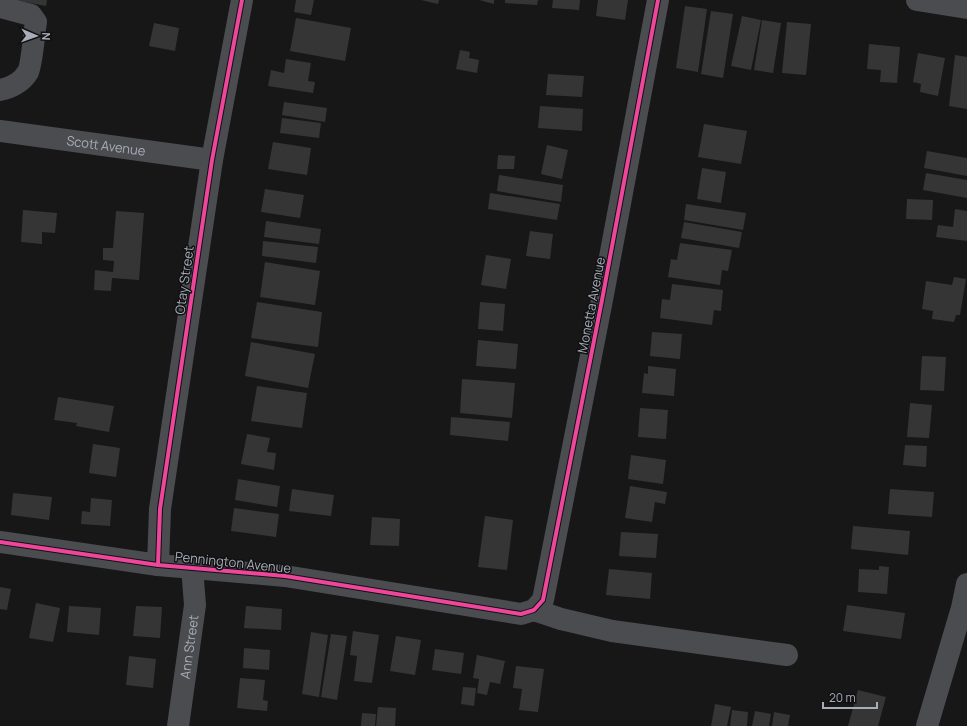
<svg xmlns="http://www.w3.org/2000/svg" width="967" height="726" font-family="Manrope,sans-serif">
  <rect width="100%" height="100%" fill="#171717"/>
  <g fill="#353536">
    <path d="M 14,0 L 47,0 L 46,6 Z"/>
    <path d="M 296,0 L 314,0 L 311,15 L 294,12 Z"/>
    <path d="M 421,0 L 439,0 L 438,4 Z"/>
    <path d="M 479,0 L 494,0 L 494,4 Z"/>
    <path d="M 505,0 L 538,0 L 537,5 L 505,3 Z"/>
    <path d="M 553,0 L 580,0 L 579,10 L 552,8 Z"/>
    <path d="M 598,0 L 628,0 L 625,20 L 596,16 Z"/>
    <path d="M 685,6 L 707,9 L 698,72 L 676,68 Z"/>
    <path d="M 711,11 L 733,14 L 723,78 L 701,74 Z"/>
    <path d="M 742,16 L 761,20 L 751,70 L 731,66 Z"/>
    <path d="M 296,18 L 351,28 L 345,61 L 290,51 Z"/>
    <path d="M 762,20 L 781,23 L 773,73 L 754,70 Z"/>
    <path d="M 787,22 L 811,24 L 806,75 L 782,73 Z"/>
    <path d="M 154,23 L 179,28 L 175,51 L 149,46 Z"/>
    <path d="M 869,44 L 900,47 L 897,83 L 880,82 L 881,70 L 867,69 Z"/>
    <path d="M 460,50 L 470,52 L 469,58 L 479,60 L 477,73 L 456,69 Z"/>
    <path d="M 918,53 L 945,58 L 938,96 L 920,92 L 921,84 L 913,82 Z"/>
    <path d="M 955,55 L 967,57 L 967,109 L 949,106 Z"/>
    <path d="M 286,59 L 311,63 L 308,81 L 315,82 L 313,93 L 268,86 L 271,70 L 284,73 Z"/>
    <path d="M 548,74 L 584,76 L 582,97 L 546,95 Z"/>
    <path d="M 284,102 L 327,108 L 325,122 L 282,115 Z"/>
    <path d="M 540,106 L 583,109 L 582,131 L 538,128 Z"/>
    <path d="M 282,118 L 321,123 L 319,138 L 280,133 Z"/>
    <path d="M 704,124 L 747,131 L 741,164 L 698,157 Z"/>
    <path d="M 273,142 L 311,148 L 307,175 L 268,169 Z"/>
    <path d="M 547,145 L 568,150 L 562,179 L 541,174 Z"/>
    <path d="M 927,151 L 967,158 L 967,176 L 924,168 Z"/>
    <path d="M 498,155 L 515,156 L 514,169 L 497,169 Z"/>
    <path d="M 702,168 L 726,172 L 721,203 L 697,199 Z"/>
    <path d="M 926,173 L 967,180 L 967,198 L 923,190 Z"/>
    <path d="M 499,175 L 563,185 L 561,202 L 497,191 Z"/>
    <path d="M 265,189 L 304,195 L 300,218 L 261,212 Z"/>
    <path d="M 490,193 L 560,204 L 557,220 L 488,209 Z"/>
    <path d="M 907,199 L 933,200 L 932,220 L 906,219 Z"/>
    <path d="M 686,204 L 746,213 L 743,230 L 684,220 Z"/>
    <path d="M 955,209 L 967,211 L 967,241 L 936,237 L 938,225 L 953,227 Z"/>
    <path d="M 23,210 L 57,213 L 55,233 L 42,232 L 42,244 L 21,242 Z"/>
    <path d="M 116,211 L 144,213 L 139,280 L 112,278 L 111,291 L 94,290 L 95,270 L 113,272 L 114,261 L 103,260 L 103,248 L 113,248 Z"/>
    <path d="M 266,221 L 321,229 L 319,244 L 264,237 Z"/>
    <path d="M 684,222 L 742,232 L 739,248 L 681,238 Z"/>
    <path d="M 530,231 L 553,234 L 550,259 L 526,256 Z"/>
    <path d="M 263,241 L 318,247 L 316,263 L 262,256 Z"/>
    <path d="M 680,243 L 732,250 L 728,271 L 722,270 L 720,285 L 668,277 L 671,259 L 677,260 Z"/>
    <path d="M 486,255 L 511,259 L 506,289 L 481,285 Z"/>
    <path d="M 265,262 L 320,271 L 315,305 L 260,297 Z"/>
    <path d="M 954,277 L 966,279 L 960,315 L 956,315 L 954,322 L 932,319 L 933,311 L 922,309 L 926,281 L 952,285 Z"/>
    <path d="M 672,284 L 723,290 L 721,311 L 714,310 L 712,325 L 660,318 L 662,299 L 670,300 Z"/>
    <path d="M 257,302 L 322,312 L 318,347 L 251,338 Z"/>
    <path d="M 480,302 L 505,304 L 503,331 L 478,329 Z"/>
    <path d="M 652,332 L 682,334 L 680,359 L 650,356 Z"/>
    <path d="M 478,340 L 518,344 L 516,369 L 476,366 Z"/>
    <path d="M 251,342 L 315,354 L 308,388 L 245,376 Z"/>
    <path d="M 922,356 L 946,357 L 944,391 L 920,390 Z"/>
    <path d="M 648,366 L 676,369 L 674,396 L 642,393 L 644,373 L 648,374 Z"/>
    <path d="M 462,379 L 515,383 L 512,418 L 460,413 Z"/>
    <path d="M 257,386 L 307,393 L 302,428 L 251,421 Z"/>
    <path d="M 58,397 L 114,406 L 109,432 L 76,426 L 77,423 L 54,420 Z"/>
    <path d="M 910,403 L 932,405 L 929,438 L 907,437 Z"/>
    <path d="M 640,408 L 668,410 L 666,439 L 638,437 Z"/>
    <path d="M 451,417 L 510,422 L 508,441 L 450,435 Z"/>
    <path d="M 247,434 L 270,438 L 267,452 L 276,453 L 274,470 L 241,464 Z"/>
    <path d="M 93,444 L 120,448 L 116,477 L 89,473 Z"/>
    <path d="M 905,445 L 927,446 L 926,467 L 903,465 Z"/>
    <path d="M 631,455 L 666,460 L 663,484 L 628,479 Z"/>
    <path d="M 238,479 L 280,486 L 277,507 L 235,500 Z"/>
    <path d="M 630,486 L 667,492 L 665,504 L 655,502 L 652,522 L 625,518 Z"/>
    <path d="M 292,489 L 334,495 L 331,516 L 289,511 Z"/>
    <path d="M 890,489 L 934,492 L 932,517 L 888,514 Z"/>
    <path d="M 13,493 L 52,497 L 49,520 L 11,515 Z"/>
    <path d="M 91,498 L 112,500 L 110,526 L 81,524 L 82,511 L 90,512 Z"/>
    <path d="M 234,508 L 279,514 L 276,537 L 231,531 Z"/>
    <path d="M 485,516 L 513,520 L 507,570 L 478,567 Z"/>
    <path d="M 372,517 L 400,519 L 399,546 L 370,545 Z"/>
    <path d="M 853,526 L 910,531 L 908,555 L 851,549 Z"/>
    <path d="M 621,532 L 658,534 L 656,558 L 619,556 Z"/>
    <path d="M 879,566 L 889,567 L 887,594 L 858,592 L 859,569 L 879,570 Z"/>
    <path d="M 609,569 L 652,573 L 650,599 L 606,595 Z"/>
    <path d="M 0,587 L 11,589 L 7,610 L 0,609 Z"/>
    <path d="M 36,603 L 60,608 L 53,642 L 29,638 Z"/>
    <path d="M 847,605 L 905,613 L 901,639 L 843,631 Z"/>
    <path d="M 69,606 L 101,608 L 99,635 L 67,632 Z"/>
    <path d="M 136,606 L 162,607 L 160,638 L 133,636 Z"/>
    <path d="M 246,606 L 282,609 L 281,630 L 244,628 Z"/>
    <path d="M 353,631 L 379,635 L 372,683 L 354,681 L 357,656 L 350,655 Z"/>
    <path d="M 311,632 L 328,635 L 319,697 L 302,694 Z"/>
    <path d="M 331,634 L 347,636 L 337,700 L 321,697 Z"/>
    <path d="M 396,636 L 421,640 L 415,675 L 390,671 Z"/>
    <path d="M 244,648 L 270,650 L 269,670 L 243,668 Z"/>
    <path d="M 435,649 L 464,653 L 461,674 L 432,670 Z"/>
    <path d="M 477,655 L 505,661 L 500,684 L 490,682 L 487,695 L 477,693 L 479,679 L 473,678 Z"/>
    <path d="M 129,656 L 156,659 L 153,688 L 126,685 Z"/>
    <path d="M 516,666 L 544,669 L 538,712 L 519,710 L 522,689 L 513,688 Z"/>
    <path d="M 240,678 L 265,680 L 263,700 L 268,701 L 267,711 L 237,708 Z"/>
    <path d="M 463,687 L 476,688 L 474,706 L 461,704 Z"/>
    <path d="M 858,690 L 886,697 L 878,726 L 848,726 Z"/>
    <path d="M 715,704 L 731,707 L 727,726 L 711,726 Z"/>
    <path d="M 378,707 L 396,708 L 395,726 L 376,726 Z"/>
    <path d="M 732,710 L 748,712 L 747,726 L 730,726 Z"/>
    <path d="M 755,711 L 771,714 L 769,726 L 752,726 Z"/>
    <path d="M 774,712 L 790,715 L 788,726 L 772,726 Z"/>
    <path d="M 362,713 L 376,714 L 375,726 L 361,726 Z"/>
  </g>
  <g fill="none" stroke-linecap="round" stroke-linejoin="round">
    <g stroke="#4b4c50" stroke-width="22">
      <path d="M 917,0 L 967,8"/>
      <path d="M 0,7 L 31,15 L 36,22 C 34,33 32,64 28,72 C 22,82 11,88 0,90"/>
      <path id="s1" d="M 0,131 L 212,160"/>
      <path d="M 0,542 L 158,565 L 285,576 L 521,614 L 534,610 L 543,600 L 602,300 L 658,0"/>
      <path d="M 158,565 L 160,509 L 212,160 L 242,0"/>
      <path d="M 534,610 L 561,619 L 612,631 L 787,655"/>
      <path id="s2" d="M 178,726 L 195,605 L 192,567"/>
      <path d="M 927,726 L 962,608 L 967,584"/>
    </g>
    <defs>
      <g id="cycleway">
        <path d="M 0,542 L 158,565 L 285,576 L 521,614 L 534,610 L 543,600 L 602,300 L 658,0"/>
        <path d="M 158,565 L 160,509 L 212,160 L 242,0"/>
      </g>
    </defs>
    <use href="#cycleway" stroke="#111113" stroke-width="6"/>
    <use href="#cycleway" stroke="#ed469a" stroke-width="4"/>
  </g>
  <g text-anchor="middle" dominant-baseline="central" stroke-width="3" stroke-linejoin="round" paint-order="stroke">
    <g font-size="13" fill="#a8adb8" stroke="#111113">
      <text stroke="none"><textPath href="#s1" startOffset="107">Scott Avenue</textPath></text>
      <text transform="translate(184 280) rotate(-82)">Otay Street</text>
      <text transform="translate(591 305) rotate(-79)">Monetta Avenue</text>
      <text transform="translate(233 562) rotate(6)">Pennington Avenue</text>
      <text stroke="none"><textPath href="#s2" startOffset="80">Ann Street</textPath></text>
    </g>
  </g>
  <g transform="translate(36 36) rotate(92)" stroke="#111113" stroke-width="3" paint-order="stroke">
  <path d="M0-3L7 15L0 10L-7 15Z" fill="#a8adb8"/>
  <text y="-6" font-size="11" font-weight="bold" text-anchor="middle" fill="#a8adb8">N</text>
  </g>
  <path d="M823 702v6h54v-6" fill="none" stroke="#a8adb8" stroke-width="2"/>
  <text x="829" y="702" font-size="12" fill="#a8adb8" stroke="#111113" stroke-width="3" paint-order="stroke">20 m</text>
</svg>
